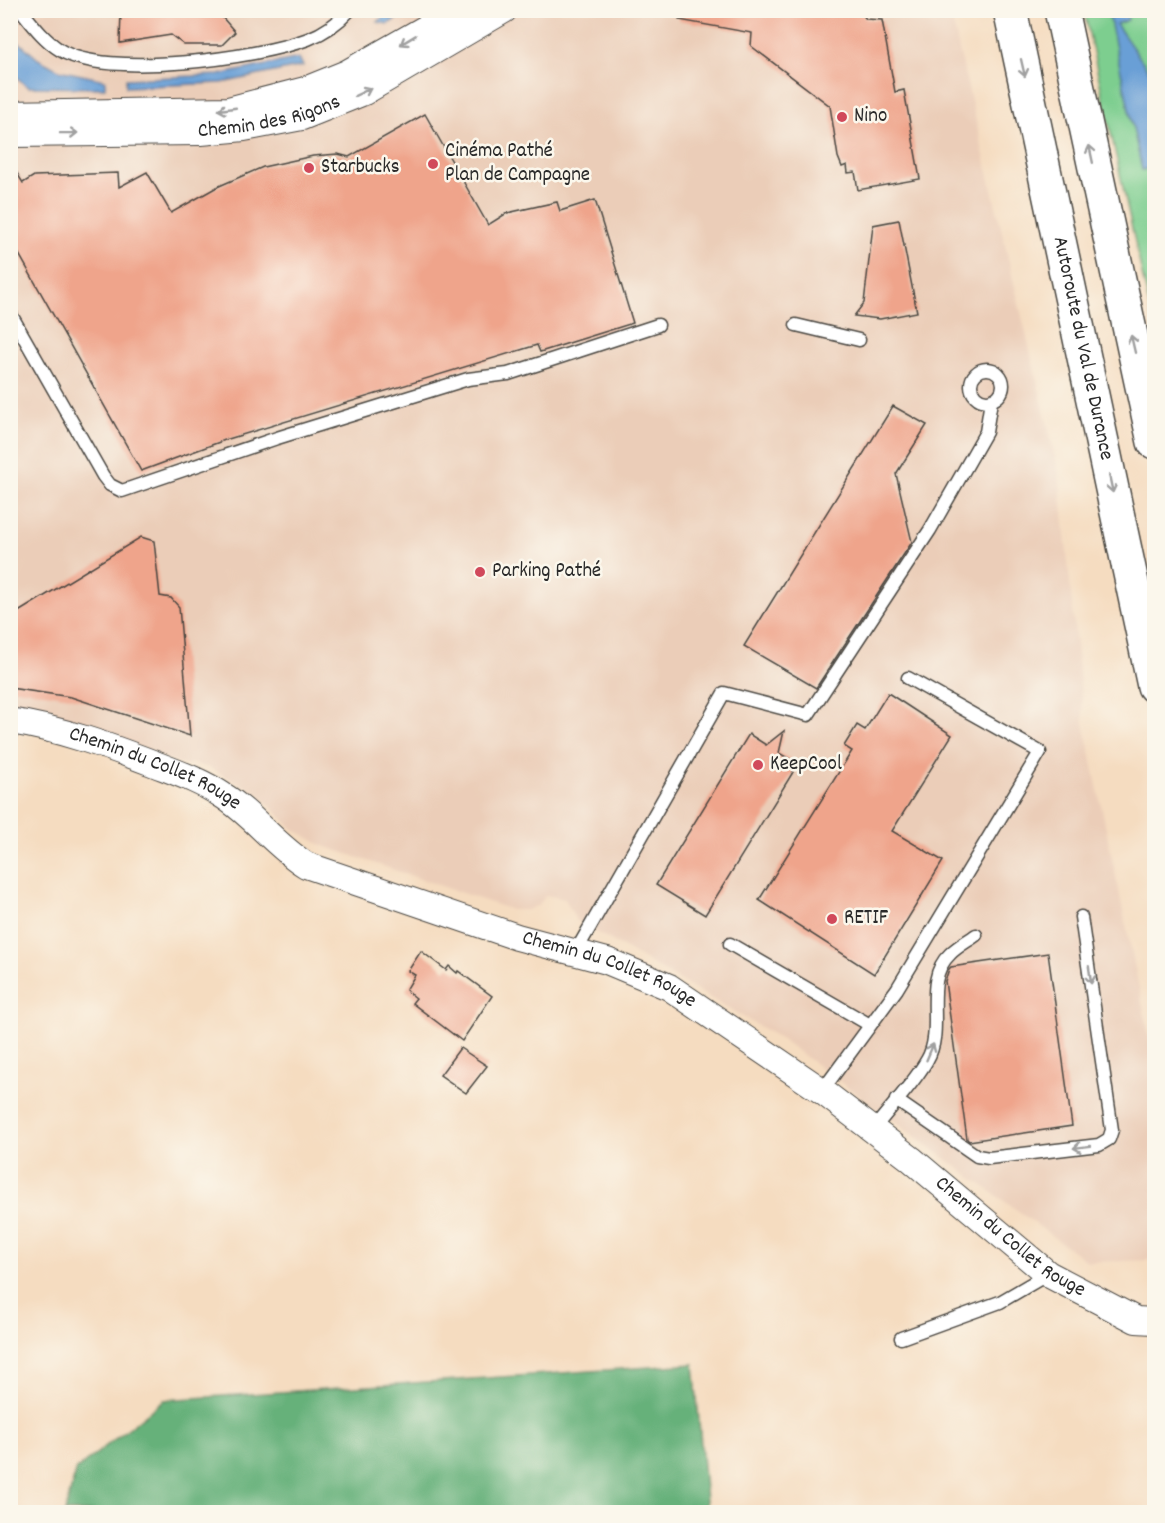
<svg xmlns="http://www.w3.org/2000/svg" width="1165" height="1523" font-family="Dekko,sans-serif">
  <rect width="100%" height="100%" fill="#fbf7ec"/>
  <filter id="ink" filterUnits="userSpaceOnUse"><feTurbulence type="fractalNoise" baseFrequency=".0167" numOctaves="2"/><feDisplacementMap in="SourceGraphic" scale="12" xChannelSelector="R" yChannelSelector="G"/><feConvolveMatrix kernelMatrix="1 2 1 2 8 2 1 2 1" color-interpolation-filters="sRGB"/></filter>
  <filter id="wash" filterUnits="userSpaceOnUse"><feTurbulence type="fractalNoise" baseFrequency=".008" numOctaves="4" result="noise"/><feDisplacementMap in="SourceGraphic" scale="24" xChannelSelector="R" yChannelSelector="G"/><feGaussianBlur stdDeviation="1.35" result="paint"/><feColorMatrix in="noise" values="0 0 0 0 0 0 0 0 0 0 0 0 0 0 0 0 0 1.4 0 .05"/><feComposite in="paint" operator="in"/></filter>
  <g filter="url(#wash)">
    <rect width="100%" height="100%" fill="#f5dcc0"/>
    <path fill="#ebcdb8" d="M 10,11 L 950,11 L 1059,474 L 1084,723 L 1154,1060 L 1154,1260 L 1088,1262 L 781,1039 L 576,920 L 565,899 L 546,895 L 539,905 L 526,910 L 512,910 L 321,845 L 292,828 L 257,793 L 210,768 L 193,763 L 185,765 L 11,711 Z"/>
    <path fill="#7dce8f" stroke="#547c5d" stroke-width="1.5" d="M 1084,11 L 1154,11 L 1154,328 Z"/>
    <path fill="#66b17a" stroke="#486e52" stroke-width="1.5" d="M 694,1364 L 707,1512 L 65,1512 L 76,1470 L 164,1400 Z"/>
    <g fill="#699fd6" stroke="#4a6580" stroke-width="1.5">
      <path d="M 389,11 L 389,10 L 410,11 L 388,24 L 378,22 Z"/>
      <path d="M 1108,11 L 1126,11 L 1128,20 L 1116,24 L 1154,78 L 1154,167 L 1142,170 Z"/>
      <path d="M 10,34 L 38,59 L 59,70 L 105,80 L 105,88 L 29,87 C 8,76 10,54 10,34 Z"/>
      <path d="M 299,58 L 303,66 L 222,83 L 126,87 L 126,79 L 219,75 Z"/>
    </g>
    <g id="blocks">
      <g fill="#efa48b">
        <path d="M 121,10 L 216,10 L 235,32 L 222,45 L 184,45 L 171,35 L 120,43 Z"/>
        <path d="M 680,10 L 859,10 L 866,19 L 882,20 L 895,92 L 904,90 L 920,179 L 858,190 L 855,172 L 848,173 L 847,165 L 842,167 L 838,157 L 830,106 L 751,46 L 752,33 L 679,20 Z"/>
        <path d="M 425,114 L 488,225 L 507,213 L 557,202 L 560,211 L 595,200 L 633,323 L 540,352 L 537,345 L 225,440 L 141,471 L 10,238 L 10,162 L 23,183 L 34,176 L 118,173 L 119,187 L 147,172 L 171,213 L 217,187 L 263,167 L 313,156 L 338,154 L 349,157 Z"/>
        <path d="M 899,220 L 917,312 L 880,319 L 854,316 L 864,303 L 873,225 Z"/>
        <path d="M 893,406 L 927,425 L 896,474 L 912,542 L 816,688 L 744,646 Z"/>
        <path d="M 141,537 L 154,541 L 160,596 L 171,598 L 179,607 L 190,736 L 71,697 L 10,688 L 10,617 Z"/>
        <path d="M 888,693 L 952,735 L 892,831 L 943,861 L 874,974 L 759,900 L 852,751 L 844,746 L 857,725 L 865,730 Z"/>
        <path d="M 784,731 L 779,753 L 798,764 L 705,915 L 656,885 L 749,734 L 766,745 Z"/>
        <path d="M 421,951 L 446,970 L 449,966 L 457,973 L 458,971 L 492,996 L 462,1041 L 412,1003 L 416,998 L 406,990 L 415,975 L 408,971 Z"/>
        <path d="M 1048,953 L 1072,1126 L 969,1141 L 967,1139 L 945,981 L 949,969 L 951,967 Z"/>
        <path d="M 460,1048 L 487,1066 L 466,1093 L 440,1075 Z"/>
      </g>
    </g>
  </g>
  <g filter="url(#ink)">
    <use href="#blocks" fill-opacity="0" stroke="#494641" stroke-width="1.5"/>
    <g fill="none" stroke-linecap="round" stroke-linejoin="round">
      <defs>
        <g id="lane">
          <path d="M 21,10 C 33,25 44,40 60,50 C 106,79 258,58 308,39 C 324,33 338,23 350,10"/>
          <path d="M 10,313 L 103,476 L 110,485 L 122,491 L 277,438 L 468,379 L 508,374 L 658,325"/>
          <path d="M 796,325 L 859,340"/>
          <circle cx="987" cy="385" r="16"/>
          <path d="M 730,944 L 870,1025"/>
          <path d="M 575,953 L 724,693 L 808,715 L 930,530 L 986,432 L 991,401"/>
          <path d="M 822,1091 L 897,989 L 1040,752 L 908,678"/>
          <path d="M 896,1100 L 977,1156 L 989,1158 L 1099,1145 L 1109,1139 L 1112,1130 L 1081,917"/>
          <path d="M 873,1130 C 890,1107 913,1085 927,1060 C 946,1028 921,981 950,954 C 958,946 968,941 976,935"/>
          <path d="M 901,1338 L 1000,1302 L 1048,1274"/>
        </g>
        <g id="street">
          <path d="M 10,114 L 228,110 L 305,90 L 347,73 L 458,10"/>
          <path id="s1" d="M 10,134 L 201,132 L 244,128 L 302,117 L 364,92 L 504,10"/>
          <path id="s2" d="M 10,721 C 61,729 108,746 155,764 C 178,773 201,781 222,795 C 253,814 274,845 306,865 L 517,937 L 607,961 L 669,987 L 822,1091 L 911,1159 L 1048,1274 L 1136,1320 L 1154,1321"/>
        </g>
        <g id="highway">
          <path id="s3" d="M 1010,10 L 1154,686"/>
          <path d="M 1061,10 L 1154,442"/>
        </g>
      </defs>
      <use href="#lane" stroke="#494641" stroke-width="15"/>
      <use href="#street" stroke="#494641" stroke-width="28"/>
      <use href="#highway" stroke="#494641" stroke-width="36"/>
      <use href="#lane" stroke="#fff" stroke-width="12"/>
      <use href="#street" stroke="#fff" stroke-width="26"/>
      <use href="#highway" stroke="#fff" stroke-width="33"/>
    </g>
    <defs><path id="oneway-shaft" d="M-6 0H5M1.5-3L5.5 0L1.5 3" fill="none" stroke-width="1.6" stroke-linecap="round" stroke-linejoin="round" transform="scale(1.5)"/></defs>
    <g stroke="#a0a0a0">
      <use href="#oneway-shaft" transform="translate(408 40) rotate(149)"/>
      <use href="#oneway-shaft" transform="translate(1023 68) rotate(77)"/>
      <use href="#oneway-shaft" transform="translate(363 92) rotate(-26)"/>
      <use href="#oneway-shaft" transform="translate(227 109) rotate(172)"/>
      <use href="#oneway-shaft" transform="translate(69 133) rotate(-1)"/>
      <use href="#oneway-shaft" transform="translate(1091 154) rotate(-102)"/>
      <use href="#oneway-shaft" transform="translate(1133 344) rotate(-103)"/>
      <use href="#oneway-shaft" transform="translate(1111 484) rotate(78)"/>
      <use href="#oneway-shaft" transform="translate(1090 975) rotate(82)"/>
      <use href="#oneway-shaft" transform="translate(930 1052) rotate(-67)"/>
      <use href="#oneway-shaft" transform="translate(1082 1147) rotate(173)"/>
    </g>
  </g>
  <g fill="#d1495b" stroke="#fbf7ec" stroke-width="2">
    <circle cx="842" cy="117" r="6"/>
    <circle cx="433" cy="164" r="6"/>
    <circle cx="309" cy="168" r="6"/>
    <circle cx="480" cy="572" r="6"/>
    <circle cx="758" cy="765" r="6"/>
    <circle cx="832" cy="919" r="6"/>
  </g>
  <g text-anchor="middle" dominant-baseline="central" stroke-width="5" stroke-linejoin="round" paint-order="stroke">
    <g font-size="21" fill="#2b2b2b" stroke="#fbf7ec">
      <text stroke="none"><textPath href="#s1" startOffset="261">Chemin des Rigons</textPath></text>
      <text stroke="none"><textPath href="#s3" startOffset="346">Autoroute du Val de Durance</textPath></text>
      <text stroke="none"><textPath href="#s2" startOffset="153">Chemin du Collet Rouge</textPath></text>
      <text stroke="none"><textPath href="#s2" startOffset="656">Chemin du Collet Rouge</textPath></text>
      <text stroke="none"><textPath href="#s2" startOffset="1142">Chemin du Collet Rouge</textPath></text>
    </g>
    <g font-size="21" fill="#2b2b2b" stroke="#fbf7ec" text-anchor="start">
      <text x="854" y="117">Nino</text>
      <text x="445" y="152">Cinéma Pathé<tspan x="445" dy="24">Plan de Campagne</tspan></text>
      <text x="321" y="168">Starbucks</text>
      <text x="492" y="572">Parking Pathé</text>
      <text x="770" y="765">KeepCool</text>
      <text x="844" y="919">RETIF</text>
    </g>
  </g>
  <rect width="1165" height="1523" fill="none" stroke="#fbf7ec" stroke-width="36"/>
</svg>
